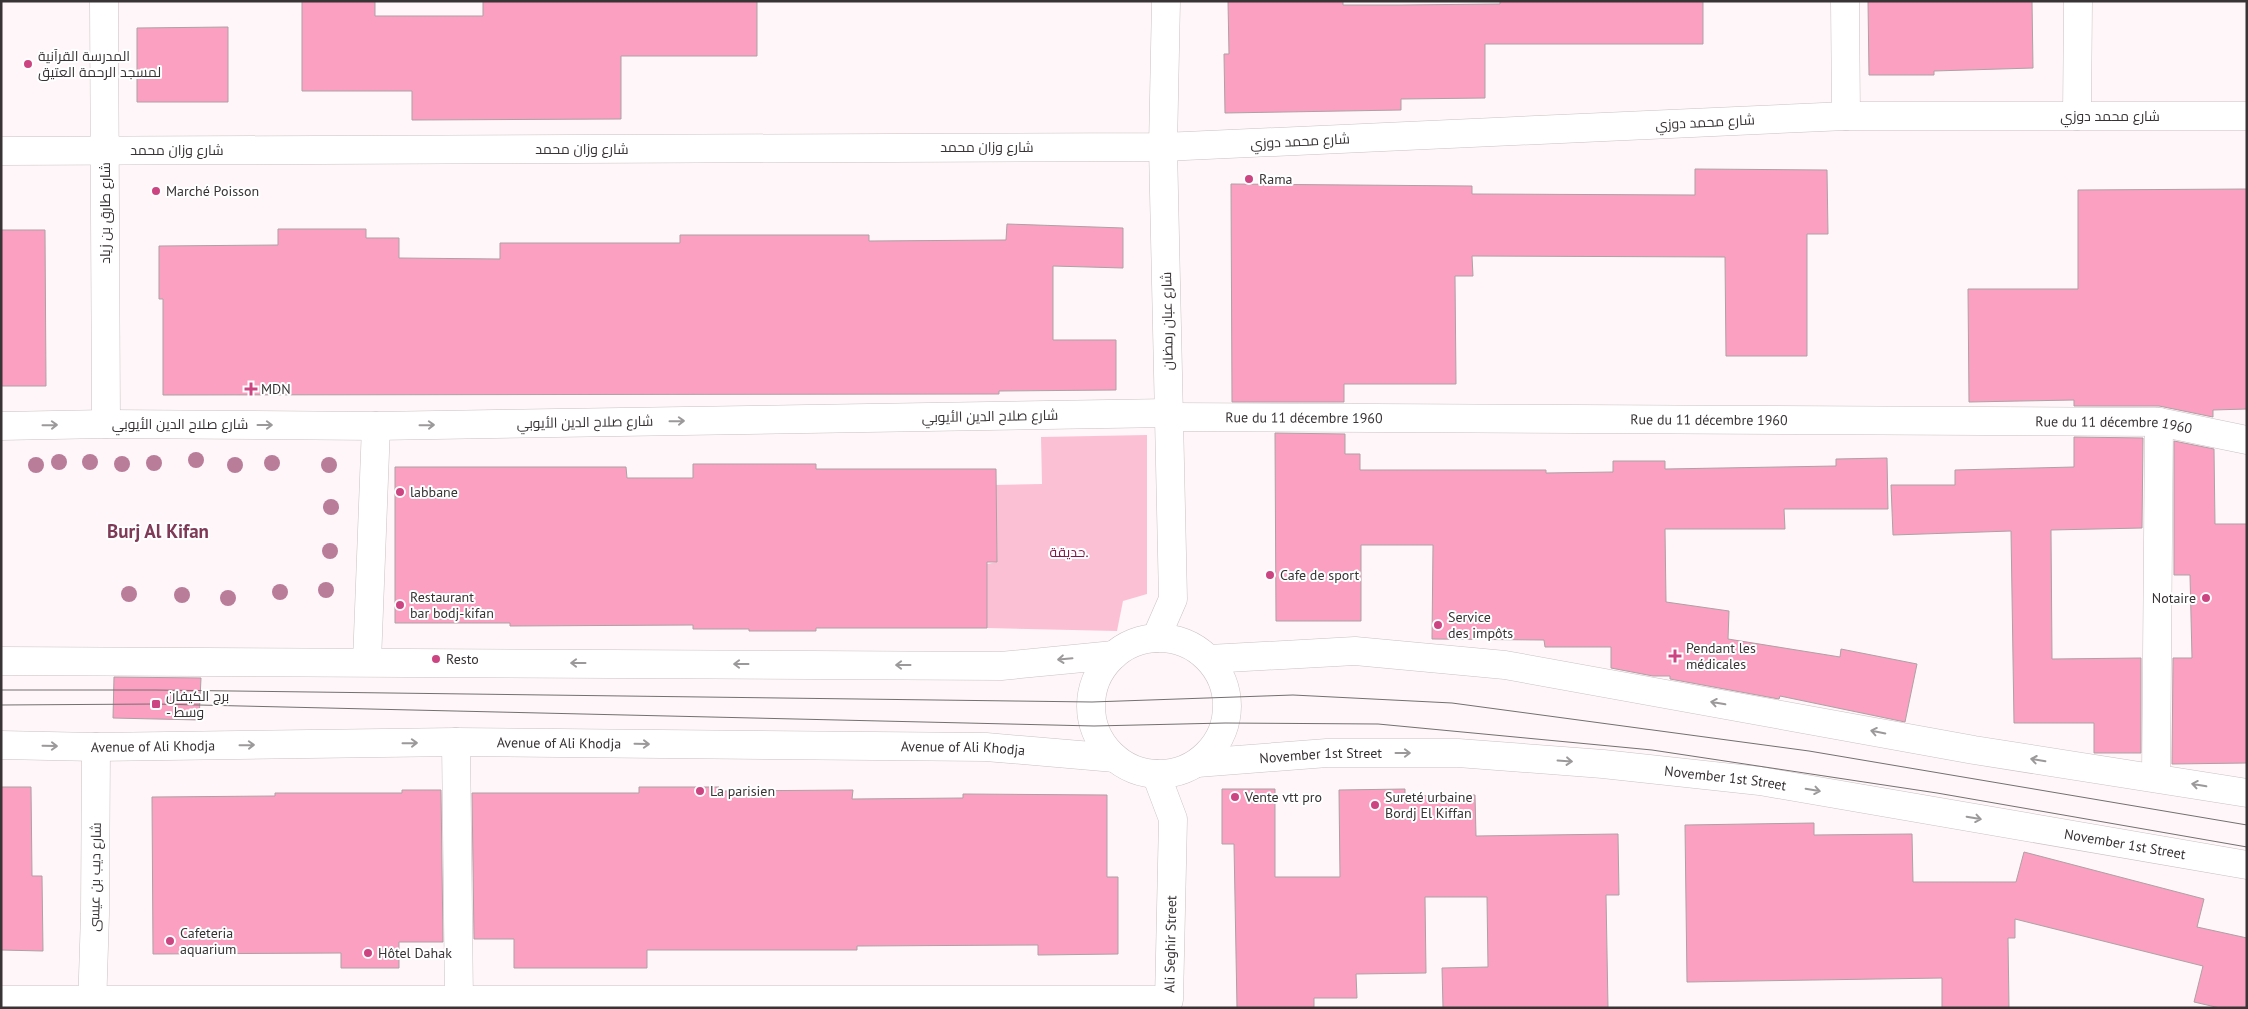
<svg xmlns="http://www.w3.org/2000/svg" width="2248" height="1009" font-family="'PT Sans',Cairo,sans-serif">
  <rect width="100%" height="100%" fill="#fef6f8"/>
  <path fill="#fcc0d5" d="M 1147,435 L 1147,594 L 1123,601 L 1117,631 L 987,628 L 987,564 L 997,562 L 993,485 L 1042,484 L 1041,437 Z"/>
  <g fill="#fba0c1" stroke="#ada1a5">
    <path d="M 302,1 L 375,1 L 375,16 L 483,16 L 483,1 L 757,1 L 757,56 L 621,56 L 621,119 L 412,120 L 412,91 L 302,91 Z"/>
    <path d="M 1228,1 L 1343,1 L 1343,5 L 1399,5 L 1500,4 L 1500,1 L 1703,1 L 1703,44 L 1485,44 L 1485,98 L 1401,99 L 1401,110 L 1225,113 L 1224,54 L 1229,54 Z"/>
    <path d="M 1868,1 L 2032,1 L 2033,68 L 1934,71 L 1934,75 L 1869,75 Z"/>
    <path d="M 228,27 L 228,102 L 137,102 L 137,28 Z"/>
    <path d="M 1695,169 L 1827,170 L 1828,234 L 1807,234 L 1807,356 L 1726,356 L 1725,257 L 1472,256 L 1473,276 L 1455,276 L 1456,384 L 1344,384 L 1344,402 L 1232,402 L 1231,184 L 1472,186 L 1472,194 L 1695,195 Z"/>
    <path d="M 2247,189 L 2247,409 L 2213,410 L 2213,417 L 2159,406 L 2074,406 L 2074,400 L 1969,402 L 1968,289 L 2078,289 L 2078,190 Z"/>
    <path d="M 1007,224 L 1123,228 L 1123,268 L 1053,266 L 1053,340 L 1116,340 L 1116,390 L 999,391 L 999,394 L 163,395 L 163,299 L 159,299 L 159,246 L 278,245 L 278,229 L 366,229 L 366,238 L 399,238 L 399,258 L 500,259 L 500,243 L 680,243 L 680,235 L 869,235 L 869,241 L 1006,240 Z"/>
    <path d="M 1,230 L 45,230 L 46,386 L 1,386 Z"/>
    <path d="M 1275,433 L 1345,434 L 1345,454 L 1360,454 L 1360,470 L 1546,470 L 1546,473 L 1613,472 L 1613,461 L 1665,461 L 1665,469 L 1836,466 L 1836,459 L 1887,458 L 1888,509 L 1784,509 L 1785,529 L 1665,529 L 1666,602 L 1729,611 L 1728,639 L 1840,657 L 1841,649 L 1917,664 L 1905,722 L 1780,696 L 1779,699 L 1670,679 L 1670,676 L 1653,676 L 1611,668 L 1611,647 L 1545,647 L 1544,640 L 1432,639 L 1433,545 L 1361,545 L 1361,621 L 1276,621 Z"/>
    <path d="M 2074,437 L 2143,438 L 2142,528 L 2051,530 L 2052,659 L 2141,658 L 2141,753 L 2094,753 L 2094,723 L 2014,723 L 2011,531 L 1893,535 L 1891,485 L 1955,485 L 1955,470 L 2074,467 Z"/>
    <path d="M 2174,441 L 2214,449 L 2215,524 L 2247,524 L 2247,763 L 2172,764 L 2173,658 L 2192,658 L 2190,575 L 2174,575 Z"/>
    <path d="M 693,464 L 816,464 L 816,469 L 996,469 L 997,562 L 987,562 L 987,628 L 816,628 L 816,631 L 749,631 L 749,629 L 693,629 L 693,625 L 510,626 L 510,623 L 395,623 L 395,467 L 626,467 L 627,478 L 693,478 Z"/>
    <path d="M 114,677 L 201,678 L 199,720 L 113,718 Z"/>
    <path d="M 1,787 L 31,787 L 32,876 L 42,876 L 43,951 L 1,950 Z"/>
    <path d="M 639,787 L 719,787 L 719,791 L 853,790 L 852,799 L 963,798 L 963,794 L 1107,795 L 1107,877 L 1118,877 L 1118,954 L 1038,955 L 1038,945 L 857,946 L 857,950 L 647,950 L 647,968 L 514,968 L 514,939 L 474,939 L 472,793 L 639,793 Z"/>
    <path d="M 1222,789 L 1275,789 L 1275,877 L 1340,877 L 1339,790 L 1405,789 L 1405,796 L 1475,795 L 1476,836 L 1618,834 L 1619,895 L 1606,895 L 1608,1008 L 1443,1008 L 1442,968 L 1488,967 L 1487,897 L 1425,897 L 1426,973 L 1356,974 L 1357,998 L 1314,998 L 1314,1008 L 1237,1008 L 1234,844 L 1222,844 Z"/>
    <path d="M 402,790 L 441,790 L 443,942 L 399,942 L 399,968 L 341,968 L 341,953 L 153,954 L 152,797 L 275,796 L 275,793 L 402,793 Z"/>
    <path d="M 1814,823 L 1814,835 L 1912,834 L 1913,882 L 2016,882 L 2024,852 L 2204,899 L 2197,927 L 2247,938 L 2247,1008 L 2220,1008 L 2194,1002 L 2203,966 L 2015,919 L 2015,938 L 2008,938 L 2009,1008 L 1942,1008 L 1942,978 L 1687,982 L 1685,825 Z"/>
  </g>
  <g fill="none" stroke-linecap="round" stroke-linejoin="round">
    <defs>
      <g id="street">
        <path d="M 104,1 L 106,424"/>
        <path d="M 1845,1 L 1846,116"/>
        <path d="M 2077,116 L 2078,1"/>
        <path id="s1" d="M 1169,417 L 2159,422 L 2247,440"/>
        <path d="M 1,426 L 106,424 L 376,426 L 1168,413"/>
        <path d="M 1156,638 L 1173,599 L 1163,147 L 1166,1"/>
        <path d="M 367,662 L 376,426"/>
        <path d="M 456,742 L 459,1002"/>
        <path d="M 2156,777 L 2159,422"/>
        <path id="s2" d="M 1,1000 C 391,1003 780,999 1169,1000 L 1173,819 L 1156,774"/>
      </g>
      <g id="secondary">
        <path d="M 1,151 L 1163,147 L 1846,116 L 2247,116"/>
        <circle cx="1159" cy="706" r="68"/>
        <path d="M 1209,659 L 1355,651 L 1505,665 L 1974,750 L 2247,793"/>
        <path d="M 1,661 L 1001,666 L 1114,655"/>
        <path id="s3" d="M 1,745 L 96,747 L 456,742 L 986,747 L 1115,758"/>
        <path id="s4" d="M 1197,763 L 1327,753 L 1458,753 L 1603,764 L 1760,781 L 2247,865"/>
        <path d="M 92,1008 L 95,914 L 96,747"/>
      </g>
    </defs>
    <use href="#street" stroke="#ccc0c3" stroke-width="29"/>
    <use href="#secondary" stroke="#ccc0c3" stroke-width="29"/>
    <use href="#street" stroke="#fff" stroke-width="28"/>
    <use href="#secondary" stroke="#fff" stroke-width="28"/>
    <g stroke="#756f70" stroke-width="1">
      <path d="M 1,690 L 155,690 L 1092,702 L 1293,695 L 1452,703 L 1809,751 L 2247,825"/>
      <path d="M 1,705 L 156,704 L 1094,726 L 1225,723 L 1378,724 L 1652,750 L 1937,793 L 2247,847"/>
    </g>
  </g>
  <g fill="#b97c99">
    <circle cx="196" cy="460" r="8"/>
    <circle cx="59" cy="462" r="8"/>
    <circle cx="90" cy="462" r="8"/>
    <circle cx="154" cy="463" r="8"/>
    <circle cx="272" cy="463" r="8"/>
    <circle cx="122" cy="464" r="8"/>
    <circle cx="36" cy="465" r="8"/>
    <circle cx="235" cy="465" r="8"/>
    <circle cx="329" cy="465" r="8"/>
    <circle cx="331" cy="507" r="8"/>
    <circle cx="330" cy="551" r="8"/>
    <circle cx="326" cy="590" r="8"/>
    <circle cx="280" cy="592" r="8"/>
    <circle cx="129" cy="594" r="8"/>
    <circle cx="182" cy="595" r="8"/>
    <circle cx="228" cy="598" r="8"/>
  </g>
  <defs><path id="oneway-shaft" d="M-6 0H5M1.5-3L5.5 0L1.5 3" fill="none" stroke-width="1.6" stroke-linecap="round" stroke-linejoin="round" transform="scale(1.25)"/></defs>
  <g stroke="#9c999a">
    <use href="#oneway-shaft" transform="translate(677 421) rotate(-1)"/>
    <use href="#oneway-shaft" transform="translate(50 425) rotate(-1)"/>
    <use href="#oneway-shaft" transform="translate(265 425)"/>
    <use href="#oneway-shaft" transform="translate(427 425) rotate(-1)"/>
    <use href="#oneway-shaft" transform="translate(1065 659) rotate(175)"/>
    <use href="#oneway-shaft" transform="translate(578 663) rotate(-180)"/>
    <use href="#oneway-shaft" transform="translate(741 664) rotate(-180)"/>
    <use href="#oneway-shaft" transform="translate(903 665) rotate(-180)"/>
    <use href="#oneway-shaft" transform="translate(1718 703) rotate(-170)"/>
    <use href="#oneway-shaft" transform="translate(1878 732) rotate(-169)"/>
    <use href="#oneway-shaft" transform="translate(410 743) rotate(-1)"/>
    <use href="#oneway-shaft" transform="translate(642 744) rotate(1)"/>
    <use href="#oneway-shaft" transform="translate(247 745) rotate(-1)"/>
    <use href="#oneway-shaft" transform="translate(50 746) rotate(1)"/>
    <use href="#oneway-shaft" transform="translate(1403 753)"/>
    <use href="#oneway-shaft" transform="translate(2038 760) rotate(-171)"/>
    <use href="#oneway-shaft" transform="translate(1565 761) rotate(4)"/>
    <use href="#oneway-shaft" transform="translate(2199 785) rotate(-170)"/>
    <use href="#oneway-shaft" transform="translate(1813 790) rotate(10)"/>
    <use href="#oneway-shaft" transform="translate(1974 818) rotate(10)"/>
  </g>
  <g fill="#cc4481" stroke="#fff" stroke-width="2">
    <circle cx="28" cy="64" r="5"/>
    <circle cx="1249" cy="179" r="5"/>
    <circle cx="156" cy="191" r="5"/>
    <path d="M248.5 381.5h5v5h5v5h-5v5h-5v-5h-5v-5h5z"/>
    <circle cx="400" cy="492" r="5"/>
    <circle cx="1270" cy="575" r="5"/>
    <circle cx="2206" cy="598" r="5"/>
    <circle cx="400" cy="605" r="5"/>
    <circle cx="1438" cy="625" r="5"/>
    <path d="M1672.5 648.5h5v5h5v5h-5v5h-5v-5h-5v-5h5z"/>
    <circle cx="436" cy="659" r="5"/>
    <rect x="151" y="699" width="10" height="10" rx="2.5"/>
    <circle cx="700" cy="791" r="5"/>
    <circle cx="1235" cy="797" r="5"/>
    <circle cx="1375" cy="805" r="5"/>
    <circle cx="170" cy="941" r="5"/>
    <circle cx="368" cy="953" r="5"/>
  </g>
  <g text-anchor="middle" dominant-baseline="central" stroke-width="4" stroke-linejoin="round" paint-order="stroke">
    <g font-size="14" fill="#383334" stroke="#fff" text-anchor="start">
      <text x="38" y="56">المدرسة القرآنية<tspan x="38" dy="16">لمسجد الرحمة العتيق</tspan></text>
      <text x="1259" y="179">Rama</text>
      <text x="166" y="191">Marché Poisson</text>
      <text x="261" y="389">MDN</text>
      <text x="410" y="492">labbane</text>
      <text x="1280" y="575">Cafe de sport</text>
      <text x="410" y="597">Restaurant<tspan x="410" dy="16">bar bodj-kifan</tspan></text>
      <text x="2196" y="598" text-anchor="end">Notaire</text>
      <text x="1448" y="617">Service<tspan x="1448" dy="16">des impôts</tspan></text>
      <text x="1686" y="648">Pendant les<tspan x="1686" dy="16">médicales</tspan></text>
      <text x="446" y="659">Resto</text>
      <text x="166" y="696">برج الكيفان<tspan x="166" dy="16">- وسط</tspan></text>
      <text x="710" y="791">La parisien</text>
      <text x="1245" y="797">Vente vtt pro</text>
      <text x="1385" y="797">Sureté urbaine<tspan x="1385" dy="16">Bordj El Kiffan</tspan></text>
      <text x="180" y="933">Cafeteria<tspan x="180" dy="16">aquarium</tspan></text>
      <text x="378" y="953">Hôtel Dahak</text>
    </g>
    <g font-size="14" fill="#383334" stroke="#fff">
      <text x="2110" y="116">شارع محمد دوزي</text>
      <text transform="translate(1705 122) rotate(-3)">شارع محمد دوزي</text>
      <text transform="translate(1300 141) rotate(-3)">شارع محمد دوزي</text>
      <text x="987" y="147">شارع وزان محمد</text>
      <text x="582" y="149">شارع وزان محمد</text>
      <text x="177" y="150">شارع وزان محمد</text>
      <text transform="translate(105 213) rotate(-90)">شارع طارق بن زياد</text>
      <text transform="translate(1167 321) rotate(-91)">شارع عبان رمضان</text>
      <text transform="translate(990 416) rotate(-1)">شارع صلاح الدين الأيوبي</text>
      <text stroke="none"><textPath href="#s1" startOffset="135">Rue du 11 décembre 1960</textPath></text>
      <text stroke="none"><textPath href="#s1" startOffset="540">Rue du 11 décembre 1960</textPath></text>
      <text transform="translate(585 422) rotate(-1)">شارع صلاح الدين الأيوبي</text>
      <text x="180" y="424">شارع صلاح الدين الأيوبي</text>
      <text stroke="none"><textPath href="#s1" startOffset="945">Rue du 11 décembre 1960</textPath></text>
      <text stroke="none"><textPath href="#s3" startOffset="558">Avenue of Ali Khodja</textPath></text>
      <text stroke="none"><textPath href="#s3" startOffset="152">Avenue of Ali Khodja</textPath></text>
      <text stroke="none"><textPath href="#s3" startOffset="962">Avenue of Ali Khodja</textPath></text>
      <text stroke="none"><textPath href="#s4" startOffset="124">November 1st Street</textPath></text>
      <text stroke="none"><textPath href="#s4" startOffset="530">November 1st Street</textPath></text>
      <text stroke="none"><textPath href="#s4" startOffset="935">November 1st Street</textPath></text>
      <text transform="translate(95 877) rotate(-89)">شارع ديب بن عيسى</text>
      <text stroke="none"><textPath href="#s2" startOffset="1224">Ali Seghir Street</textPath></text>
    </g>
    <g font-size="14" fill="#81194b" stroke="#fff">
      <text x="1069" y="552">حديقة.</text>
    </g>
    <g font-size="19" font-weight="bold" fill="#7e3a56" stroke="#fff">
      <text x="158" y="531">Burj Al Kifan</text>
    </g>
  </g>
  <rect width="2248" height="1009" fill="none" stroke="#383334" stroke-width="5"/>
</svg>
